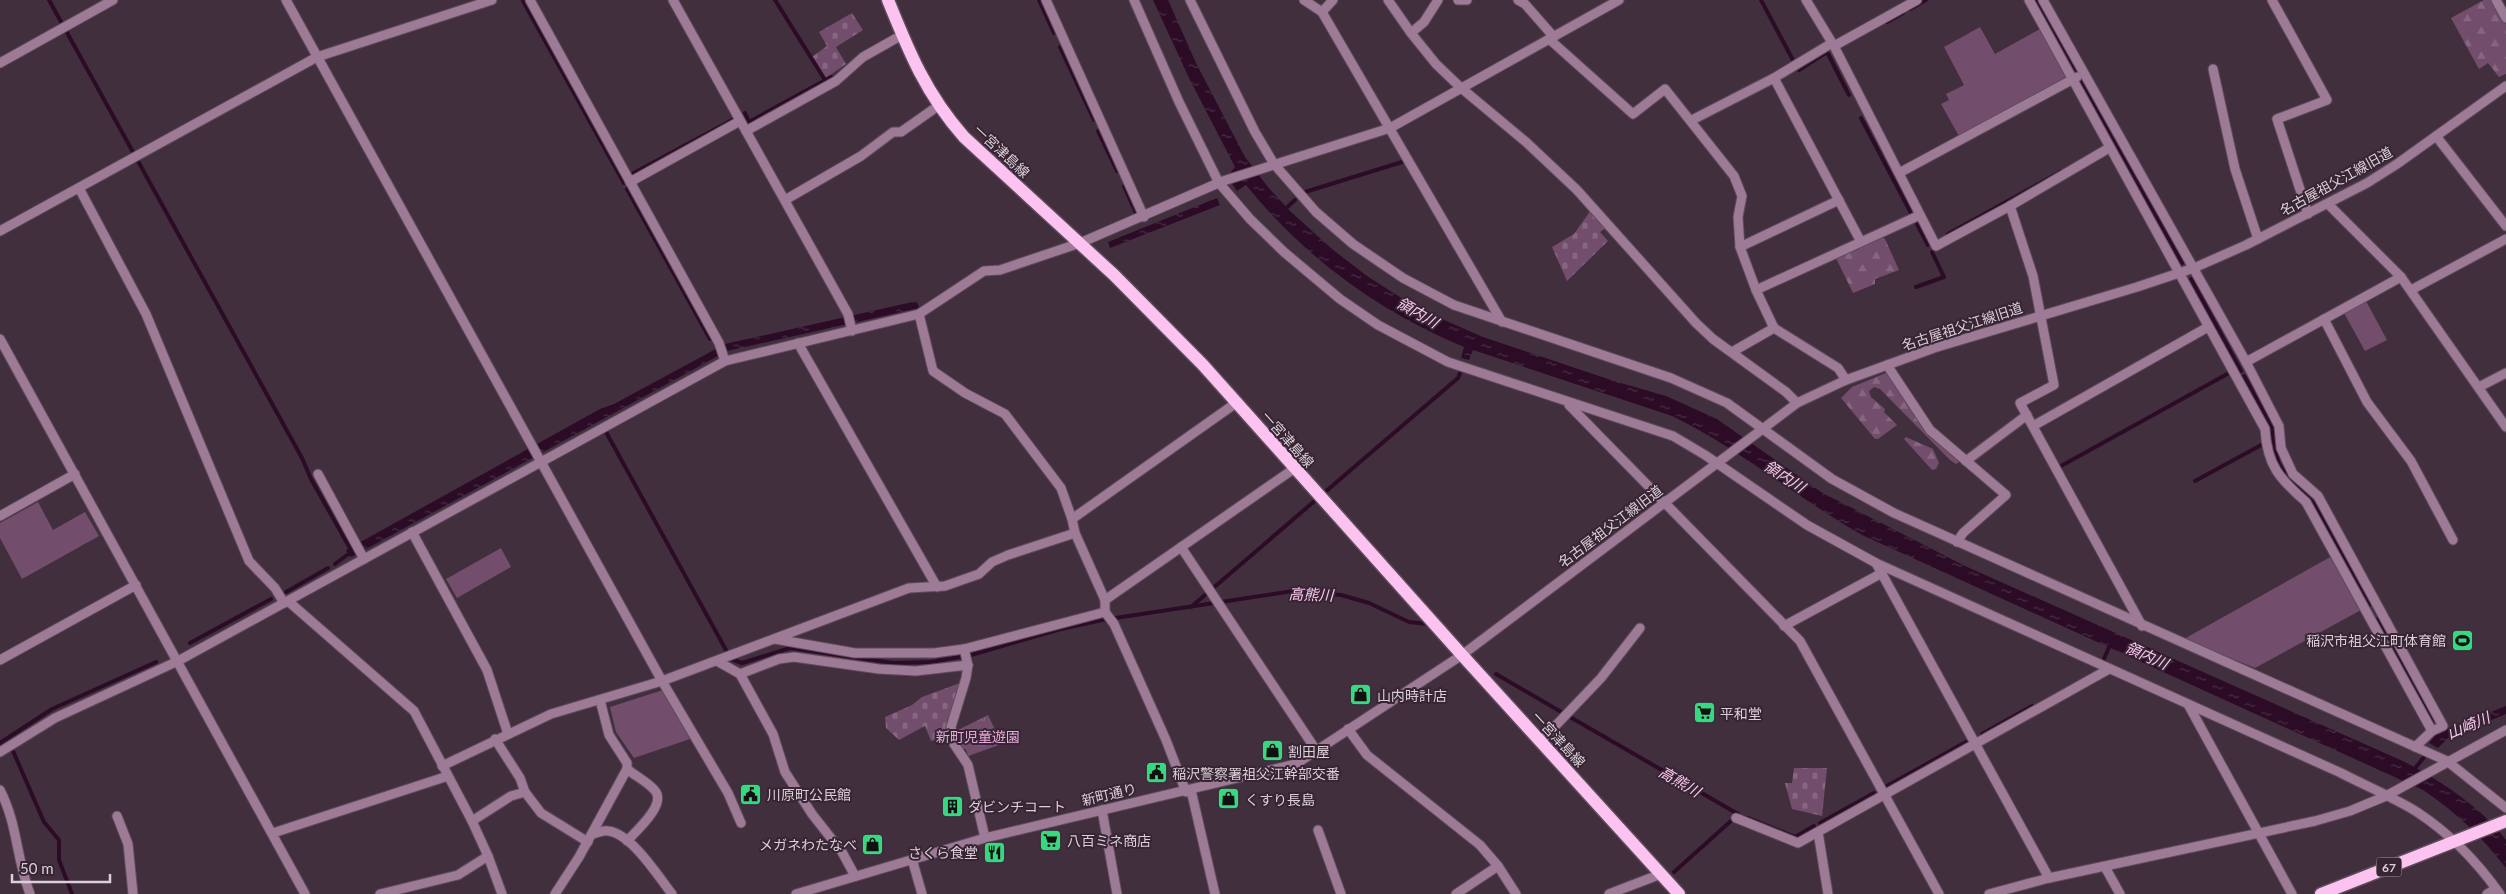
<svg xmlns="http://www.w3.org/2000/svg" width="2506" height="894" font-family="Lato,'Noto Sans JP',sans-serif">
  <defs>
    <pattern id="forest-firs" width="22" height="20" patternUnits="userSpaceOnUse" patternTransform="scale(1.25)"><rect width="22" height="20" fill="#734d6c"/><path d="M5 1l3.5 6h-7zM16 11l3.5 6h-7z" fill="#866680"/></pattern>
    <pattern id="cemetery-stones" width="16" height="16" patternUnits="userSpaceOnUse" patternTransform="scale(1.25)"><rect width="16" height="16" fill="#734d6c"/><path d="M2 7V4a2 2 0 0 1 4 0v3zM10 15v-3a2 2 0 0 1 4 0v3z" fill="#866680"/></pattern>
    <pattern id="park-tufts" width="24" height="20" patternUnits="userSpaceOnUse" patternTransform="scale(1.25)"><rect width="24" height="20" fill="#734d6c"/><path d="M3 7l-1-3M5 7V3M7 7l1-3M15 17l-1-3M17 17v-4M19 17l1-3" fill="none" stroke="#866680"/></pattern>
    <pattern id="water-ripples" width="26" height="14" patternUnits="userSpaceOnUse" patternTransform="scale(1.25)"><rect width="26" height="14" fill="#2c0b27"/><path d="M2 4q2-2 4 0t4 0M15 11q2-2 4 0t4 0" fill="none" stroke="#4a2e46"/></pattern>
  </defs>
  <rect width="100%" height="100%" fill="#422f3e"/>
  <g fill="#734d6c">
    <path d="M 1980,27 L 1995,54 L 2040,29 L 2067,79 L 1960,138 L 1941,104 L 1949,100 L 1946,94 L 1964,85 L 1944,47 Z"/>
    <path d="M 2366,301 L 2387,340 L 2365,351 L 2344,313 Z"/>
    <path d="M 38,502 L 53,530 L 85,512 L 99,536 L 22,579 L 0,538 L 0,523 Z"/>
    <path d="M 501,548 L 511,567 L 457,598 L 446,579 Z"/>
    <path d="M 2332,556 L 2361,610 L 2255,668 L 2184,639 Z"/>
    <path d="M 663,690 L 690,739 L 634,758 L 616,732 L 610,707 Z"/>
  </g>
  <g fill="url(#forest-firs)">
    <path d="M 2484,0 L 2493,0 L 2506,24 L 2506,74 L 2499,77 L 2488,63 L 2479,69 L 2451,18 Z"/>
    <path d="M 1882,237 L 1885,239 L 1899,270 L 1875,279 L 1875,284 L 1853,293 L 1836,258 Z"/>
    <path d="M 1886,373 L 1892,378 L 1959,462 L 1956,464 L 1950,460 L 1880,389 L 1874,387 L 1869,391 L 1871,397 L 1885,409 L 1884,412 L 1897,425 L 1878,439 L 1875,439 L 1841,398 L 1852,387 Z"/>
    <path d="M 1906,437 L 1933,449 L 1939,463 L 1936,469 L 1932,470 L 1904,439 Z"/>
  </g>
  <g fill="url(#cemetery-stones)">
    <path d="M 852,13 L 863,30 L 836,47 L 846,64 L 826,78 L 812,57 L 827,46 L 819,32 Z"/>
    <path d="M 1591,210 L 1607,227 L 1600,232 L 1608,241 L 1567,281 L 1552,247 L 1574,234 Z"/>
    <path d="M 960,683 L 947,737 L 931,741 L 925,726 L 899,740 L 886,728 L 885,717 L 912,705 L 922,697 Z"/>
    <path d="M 1794,768 L 1827,768 L 1822,816 L 1792,809 L 1785,783 L 1792,783 Z"/>
  </g>
  <path fill="url(#park-tufts)" d="M 988,715 L 1002,744 L 968,756 L 966,749 L 963,749 L 956,737 L 956,731 Z"/>
  <g fill="url(#water-ripples)">
    <path d="M 1153,0 L 1168,0 L 1196,63 L 1245,157 L 1268,187 L 1289,210 L 1332,249 L 1367,276 L 1417,308 L 1483,337 L 1614,381 L 1666,396 L 1717,419 L 1821,492 L 1963,565 L 2405,762 C 2442,782 2480,806 2506,840 L 2506,868 C 2482,837 2456,812 2423,790 L 1862,535 C 1797,498 1740,449 1672,416 L 1473,350 L 1469,360 L 1461,358 L 1464,347 C 1379,312 1304,257 1246,185 L 1237,191 L 1227,176 L 1235,167 L 1190,80 Z"/>
    <path d="M 1217,198 L 1220,205 L 1110,248 L 1108,242 Z"/>
    <path d="M 917,301 L 919,308 L 727,351 L 350,558 L 346,550 L 600,409 L 614,404 L 725,344 Z"/>
    <path d="M 2506,706 L 2506,714 L 2448,738 L 2438,748 L 2429,743 L 2437,733 Z"/>
  </g>
  <g fill="none" stroke-linecap="round" stroke-linejoin="round">
    <g stroke="#2c0b27" stroke-width="4">
      <path d="M 49,0 L 302,458 L 311,479 L 351,550"/>
      <path d="M 775,0 L 825,80"/>
      <path d="M 1039,0 L 1054,33"/>
      <path d="M 1761,0 L 1794,62"/>
      <path d="M 2037,0 L 2078,73"/>
      <path d="M 523,1 L 624,183"/>
      <path d="M 1910,9 L 1926,0"/>
      <path d="M 1887,22 L 1903,13"/>
      <path d="M 1060,47 L 1094,120"/>
      <path d="M 1799,70 L 1827,52 L 1849,95"/>
      <path d="M 2080,79 L 2182,263"/>
      <path d="M 745,113 L 749,122 L 831,77"/>
      <path d="M 1861,118 L 1911,213"/>
      <path d="M 1098,131 L 1117,171"/>
      <path d="M 632,174 L 734,119"/>
      <path d="M 1124,186 L 1136,213"/>
      <path d="M 627,189 L 710,339"/>
      <path d="M 1305,192 L 1402,162"/>
      <path d="M 1284,210 L 1295,200"/>
      <path d="M 1917,224 L 1928,245"/>
      <path d="M 1948,234 L 2062,171"/>
      <path d="M 2191,279 L 2241,371"/>
      <path d="M 1916,287 L 1944,277 L 1932,252"/>
      <path d="M 2244,376 L 2272,427 L 2274,446 L 2279,464 L 2287,476 L 2314,504 L 2369,605"/>
      <path d="M 606,432 L 726,650"/>
      <path d="M 2061,466 L 2229,373"/>
      <path d="M 2195,481 L 2263,444"/>
      <path d="M 335,564 L 351,552"/>
      <path d="M 286,592 L 328,568"/>
      <path d="M 1191,607 L 1458,378 L 1460,373"/>
      <path d="M 2378,619 L 2433,720"/>
      <path d="M 190,643 L 271,599"/>
      <path d="M 731,659 L 742,663 L 790,648 L 893,663 L 931,662 L 971,655 L 1061,629 L 1102,620 L 1293,591 L 1341,595 L 1369,603 L 1409,622 L 1427,624"/>
      <path d="M 2104,659 L 2110,645"/>
      <path d="M 1496,674 L 1563,713"/>
      <path d="M 1570,717 L 1738,814"/>
      <path d="M 1982,734 L 2032,706"/>
      <path d="M 0,743 L 52,709 L 156,662"/>
      <path d="M 13,751 L 44,822 L 59,840 L 59,860 L 72,894"/>
      <path d="M 2412,772 L 2425,756"/>
      <path d="M 1887,786 L 1966,742"/>
      <path d="M 1748,818 L 1795,837 L 1814,826"/>
      <path d="M 1820,823 L 1874,793"/>
      <path d="M 1674,872 L 1732,820"/>
    </g>
    <defs>
      <g id="minor">
        <path d="M 286,0 L 662,681 L 728,793 L 741,823"/>
        <path d="M 530,0 L 719,343 L 725,361"/>
        <path d="M 673,0 L 848,314 L 852,331"/>
        <path d="M 1046,0 L 1144,217"/>
        <path d="M 1134,0 L 1179,102 L 1219,183 L 1250,219 L 1284,252 L 1340,299 L 1378,325 L 1448,362 L 1673,436 L 1705,455 L 1807,525 L 1876,563 L 2341,773 C 2366,786 2393,797 2417,812 C 2449,833 2478,863 2500,894"/>
        <path d="M 1190,0 L 1255,132 L 1274,164 L 1316,212 L 1353,244 L 1403,278 L 1454,305 L 1671,378 L 1727,403 L 1832,479 L 1894,513 L 2447,761 L 2506,808"/>
        <path d="M 1304,0 L 1322,12 L 1502,322"/>
        <path d="M 1388,0 L 1411,33 L 1436,64 L 1460,87 L 1526,142 L 1577,190 L 1696,323 L 1713,339 L 1786,392 L 1797,403"/>
        <path d="M 1458,0 L 1467,0"/>
        <path d="M 1518,0 L 1525,4 L 1553,36"/>
        <path d="M 1806,0 L 1834,46 L 1936,246 L 2010,206 L 2033,276 L 2054,385 L 2020,403 L 2142,626"/>
        <path d="M 2029,0 L 2265,429 C 2267,466 2280,479 2306,502 L 2432,731"/>
        <path d="M 2043,0 L 2246,362 L 2401,277"/>
        <path d="M 2272,0 L 2327,100 L 2277,119 L 2308,214"/>
        <path d="M 2496,0 L 2506,18"/>
        <path d="M 1322,12 L 1333,0"/>
        <path d="M 1411,33 L 1424,22 L 1438,0"/>
        <path d="M 1549,39 L 1633,114 L 1665,89 L 1734,176 L 1742,196 L 1738,217 L 1740,247"/>
        <path d="M 1834,46 L 1917,0"/>
        <path d="M 0,63 L 113,0"/>
        <path d="M 2213,69 L 2235,169 L 2258,239"/>
        <path d="M 1692,120 L 1774,78 L 1832,43"/>
        <path d="M 746,131 L 836,81 L 863,57 L 902,35"/>
        <path d="M 2436,136 L 2506,226"/>
        <path d="M 1899,173 L 2077,77"/>
        <path d="M 630,182 L 740,121"/>
        <path d="M 79,188 L 146,314 L 249,561 L 275,588 L 284,603"/>
        <path d="M 785,200 L 861,156 L 893,132 L 901,132 L 938,106"/>
        <path d="M 2328,204 L 2401,277 L 2506,427"/>
        <path d="M 2010,206 L 2109,148"/>
        <path d="M 0,231 L 317,57 L 492,0"/>
        <path d="M 1861,242 L 1920,215"/>
        <path d="M 1756,290 L 1740,247 L 1839,200"/>
        <path d="M 2411,290 L 2506,239"/>
        <path d="M 919,314 L 933,371 L 965,393 L 1005,414 L 1061,488 L 1072,519"/>
        <path d="M 2324,319 L 2367,402 L 2411,461 L 2453,540"/>
        <path d="M 1774,328 L 1838,368 L 1846,380"/>
        <path d="M 0,339 L 305,894"/>
        <path d="M 798,343 L 937,587"/>
        <path d="M 1732,352 L 1774,328 L 1756,290 L 1861,242 L 1774,78"/>
        <path d="M 2246,362 L 2279,426 L 2281,448 L 2293,474 L 2318,496 L 2443,726 L 2432,731 L 2415,747"/>
        <path d="M 1887,365 L 1930,430 L 2006,495 L 1963,533 L 1957,542"/>
        <path d="M 2479,387 L 2506,373"/>
        <path d="M 1569,405 L 1800,641 L 1939,894"/>
        <path d="M 2033,426 L 2208,327"/>
        <path d="M 1966,461 L 2027,415"/>
        <path d="M 318,474 L 364,559"/>
        <path d="M 0,516 L 75,474"/>
        <path d="M 412,532 L 487,670 L 508,734"/>
        <path d="M 1181,547 L 1316,750"/>
        <path d="M 1876,563 L 2049,878"/>
        <path d="M 1105,600 L 1295,468"/>
        <path d="M 288,601 L 414,711 L 472,821 L 488,856 L 502,894"/>
        <path d="M 1784,626 L 1882,573"/>
        <path d="M 775,639 L 855,653 L 934,653 L 964,649 L 1105,612"/>
        <path d="M 964,649 L 968,665 L 966,678 L 951,727 L 954,744 L 968,765 L 985,838"/>
        <path d="M 0,660 L 136,585"/>
        <path d="M 717,661 L 740,674 L 773,734 L 785,772 L 812,814 L 842,852 L 855,876"/>
        <path d="M 740,674 L 779,659 L 794,657 L 879,669 L 916,671 L 968,665"/>
        <path d="M 2189,706 L 2292,894"/>
        <path d="M 1348,729 L 1367,755 L 1480,845 L 1498,866 L 1516,894"/>
        <path d="M 495,739 L 520,778 L 525,792 L 541,813 L 588,842"/>
        <path d="M 1541,741 L 1601,678 L 1640,628"/>
        <path d="M 0,752 L 55,718 L 178,661 L 725,361 L 919,314 L 984,271 L 1000,270 L 1080,243 L 1223,181 L 1390,128 L 1619,0"/>
        <path d="M 442,766 L 551,714 L 662,681 L 909,588 L 945,586 L 979,574 L 992,562 L 1008,555 L 1075,533"/>
        <path d="M 627,769 C 635,776 650,783 656,792 C 665,806 636,831 627,841"/>
        <path d="M 0,790 C 18,825 16,858 30,894"/>
        <path d="M 1191,790 L 1215,894"/>
        <path d="M 1186,792 L 1166,740 L 1114,624 L 1105,612 L 1105,600 L 1075,533 L 1072,519 L 1236,403"/>
        <path d="M 1102,810 L 1117,894"/>
        <path d="M 117,816 L 128,844 L 133,894"/>
        <path d="M 1736,818 L 1798,843 L 2109,669"/>
        <path d="M 472,821 L 511,796 L 525,792"/>
        <path d="M 1318,830 L 1341,894"/>
        <path d="M 1818,832 L 1828,894"/>
        <path d="M 273,833 L 448,776"/>
        <path d="M 592,834 C 597,833 603,830 608,831 C 631,833 658,876 672,894"/>
        <path d="M 912,859 L 922,894"/>
        <path d="M 2105,867 L 2120,894"/>
        <path d="M 380,894 L 458,875 L 488,856"/>
        <path d="M 555,894 L 579,857 L 627,769 L 627,763 L 609,735 L 600,700"/>
        <path d="M 796,894 L 985,838 L 1296,764 L 1462,655 L 1797,403 L 1846,380 L 1934,348 L 2137,287 L 2194,268 L 2246,245 L 2367,183 L 2397,164 L 2506,86"/>
        <path d="M 1456,894 L 1498,866"/>
        <path d="M 1609,894 L 1661,874"/>
        <path d="M 1989,894 L 2049,878 L 2315,821 L 2350,811 L 2386,796 L 2506,730"/>
        <path d="M 2487,894 L 2496,889"/>
      </g>
      <g id="major">
        <path d="M 888,0 C 909,52 926,94 964,137 L 1114,275 L 1203,365 L 1462,655 L 1679,894"/>
        <path d="M 2321,894 L 2506,821"/>
      </g>
    </defs>
    <use href="#minor" stroke="#5e4c5a" stroke-width="11"/>
    <use href="#major" stroke="#5e4c5a" stroke-width="15"/>
    <use href="#minor" stroke="#9d7a96" stroke-width="9"/>
    <use href="#major" stroke="#fcc2f0" stroke-width="12"/>
  </g>
  <defs>
    <symbol id="stadium-square" viewBox="-11 -11 22 22"><rect x="-9" y="-9" width="18" height="18" rx="4" fill="#38d880" stroke="#372534"/><path d="M0-5a6.5 5 0 1 0 0 10a6.5 5 0 1 0 0-10ZM-3.5-1.8h7v3.6h-7Z" fill="#111"/></symbol>
    <symbol id="shop-square" viewBox="-11 -11 22 22"><rect x="-9" y="-9" width="18" height="18" rx="4" fill="#38d880" stroke="#372534"/><path d="M-5-2.5h2.3a2.7 3.5 0 0 1 5.4 0H5L5.5 6h-11ZM-1.5-2.5h3a1.5 2.3 0 0 0-3 0Z" fill="#111"/></symbol>
    <symbol id="supermarket-square" viewBox="-11 -11 22 22"><rect x="-9" y="-9" width="18" height="18" rx="4" fill="#38d880" stroke="#372534"/><path d="M-6-5.5h2.5l.6 2H6L4.5 2H-2.5L-4.4-4H-6ZM-1.5 3.2a1.3 1.3 0 1 0 .1 0ZM3 3.2a1.3 1.3 0 1 0 .1 0Z" fill="#111"/></symbol>
    <symbol id="civic-square" viewBox="-11 -11 22 22"><rect x="-9" y="-9" width="18" height="18" rx="4" fill="#38d880" stroke="#372534"/><path d="M-.6-6.5H3V-4.5H.6V-3L4-1V1h2V6H-6V1h2V-1L-.6-3ZM-1.2 2.5V6h2.4V2.5Z" fill="#111"/></symbol>
    <symbol id="building-square" viewBox="-11 -11 22 22"><rect x="-9" y="-9" width="18" height="18" rx="4" fill="#38d880" stroke="#372534"/><path d="M-4-6H4V6H1V3H-1V6H-4ZM-2.5-4.3h1.7v1.8h-1.7ZM.8-4.3h1.7v1.8H.8ZM-2.5-1h1.7V.8h-1.7ZM.8-1h1.7V.8H.8Z" fill="#111"/></symbol>
    <symbol id="restaurant-square" viewBox="-11 -11 22 22"><rect x="-9" y="-9" width="18" height="18" rx="4" fill="#38d880" stroke="#372534"/><path d="M-5-6h1v4h1v-4h1v4h1v-4h1v5L-1.5 .5V6h-2V.5L-5-1ZM5-6V6H3V1.5H1.5Q1.5-4 5-6Z" fill="#111"/></symbol>
  </defs>
  <g fill-rule="evenodd">
    <use href="#stadium-square" x="2450" y="628" width="25" height="25"/>
    <use href="#shop-square" x="1348" y="682" width="25" height="25"/>
    <use href="#supermarket-square" x="1692" y="700" width="25" height="25"/>
    <use href="#shop-square" x="1260" y="738" width="25" height="25"/>
    <use href="#civic-square" x="1144" y="760" width="25" height="25"/>
    <use href="#civic-square" x="738" y="782" width="25" height="25"/>
    <use href="#shop-square" x="1216" y="786" width="25" height="25"/>
    <use href="#building-square" x="940" y="794" width="25" height="25"/>
    <use href="#supermarket-square" x="1038" y="828" width="25" height="25"/>
    <use href="#shop-square" x="860" y="832" width="25" height="25"/>
    <use href="#restaurant-square" x="982" y="840" width="25" height="25"/>
  </g>
  <g text-anchor="middle" dominant-baseline="central" stroke-width="4" stroke-linejoin="round" paint-order="stroke">
    <rect fill="#372534" stroke="#aa9ca7" stroke-width="1" x="2376.5" y="857.5" width="25" height="19" rx="4"/>
    <g font-size="12" font-weight="bold" fill="#dbcfd8">
      <text x="2389" y="867">67</text>
    </g>
    <g font-size="14" fill="#dbcfd8" stroke="#372534">
      <text transform="translate(1002 151) rotate(43)">一宮津島線</text>
      <text transform="translate(2336 181) rotate(-29)">名古屋祖父江線旧道</text>
      <text transform="translate(1962 326) rotate(-18)">名古屋祖父江線旧道</text>
      <text transform="translate(1288 439) rotate(48)">一宮津島線</text>
      <text transform="translate(1610 526) rotate(-37)">名古屋祖父江線旧道</text>
      <text transform="translate(1559 739) rotate(47)">一宮津島線</text>
      <text transform="translate(1109 794) rotate(-13)">新町通り</text>
    </g>
    <g font-size="14" fill="#dbcfd8" stroke="#372534" text-anchor="start">
      <text x="2446" y="640" text-anchor="end">稲沢市祖父江町体育館</text>
      <text x="1377" y="695">山内時計店</text>
      <text x="1720" y="713">平和堂</text>
      <text x="1288" y="751">割田屋</text>
      <text x="1172" y="773">稲沢警察署祖父江幹部交番</text>
      <text x="767" y="794">川原町公民館</text>
      <text x="1245" y="799">くすり長島</text>
      <text x="968" y="806">ダビンチコート</text>
      <text x="1067" y="840">八百ミネ商店</text>
      <text x="857" y="844" text-anchor="end">メガネわたなべ</text>
      <text x="978" y="852" text-anchor="end">さくら食堂</text>
    </g>
    <g font-size="14" fill="#e9a9dc" stroke="#372534">
      <text x="978" y="736">新町児童遊園</text>
    </g>
    <g font-size="15" font-style="italic" fill="#fcc8f1" stroke="#372534">
      <text transform="translate(1418 312) rotate(30)">領内川</text>
      <text transform="translate(1785 476) rotate(33)">領内川</text>
      <text transform="translate(1311 594) rotate(2)">高熊川</text>
      <text transform="translate(2147 655) rotate(24)">領内川</text>
      <text transform="translate(2468 725) rotate(-23)">山崎川</text>
      <text transform="translate(1680 781) rotate(30)">高熊川</text>
    </g>
  </g>
  <path d="M12 874v8h98v-8" fill="none" stroke="#dbcfd8" stroke-width="2.5"/>
  <text x="20" y="874" font-size="15" fill="#dbcfd8" stroke="#372534" stroke-width="4" paint-order="stroke">50 m</text>
</svg>
